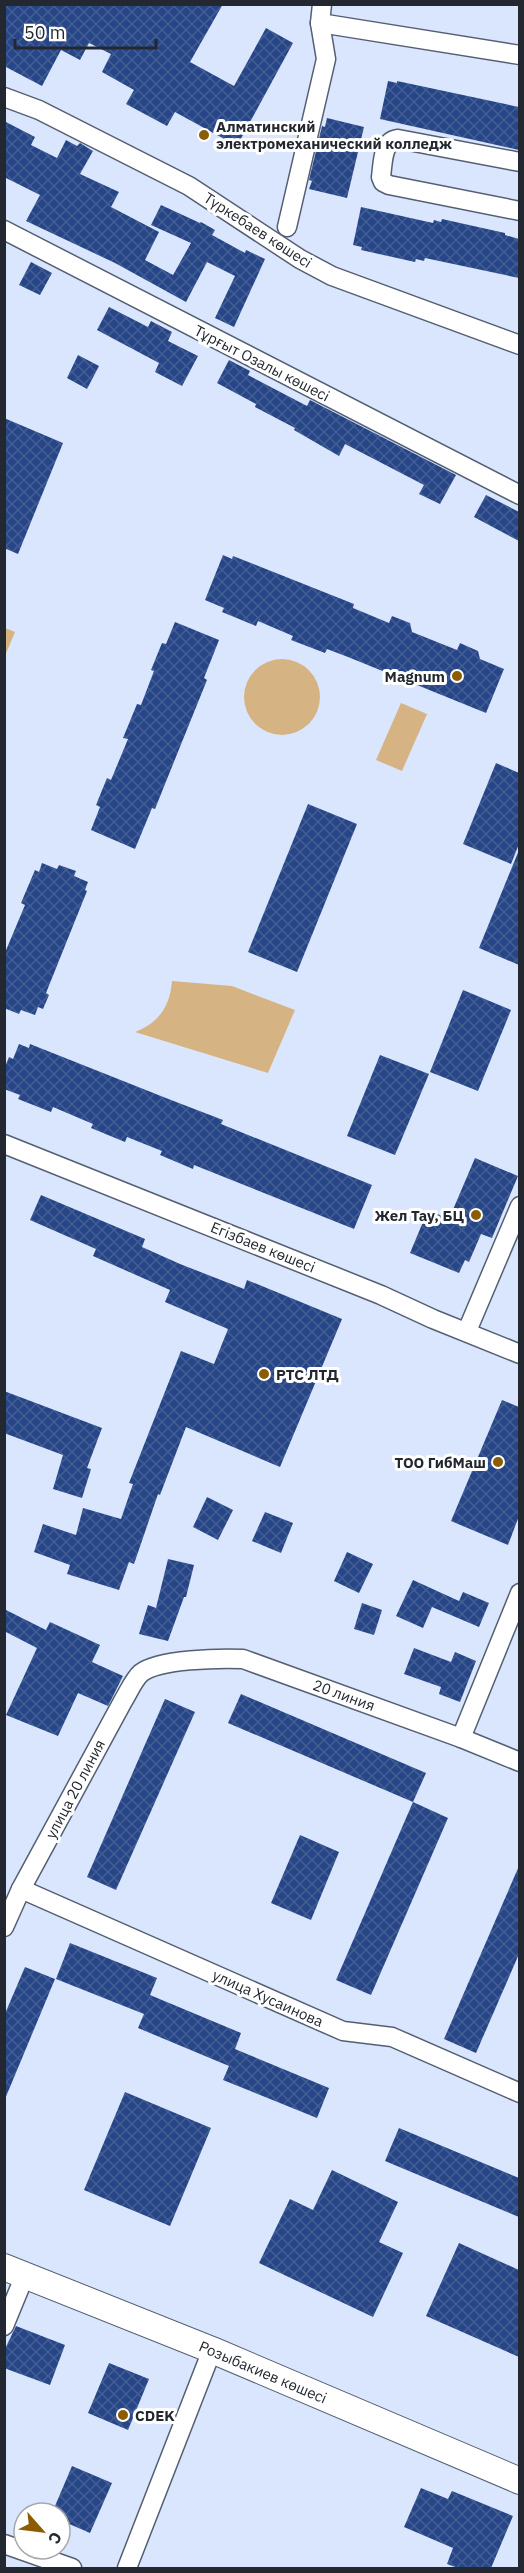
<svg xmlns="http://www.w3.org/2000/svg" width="524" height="2573" font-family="'IBM Plex Sans',sans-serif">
  <defs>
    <pattern id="building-cross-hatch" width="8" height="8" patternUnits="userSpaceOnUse" patternTransform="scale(1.5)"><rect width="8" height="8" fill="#264687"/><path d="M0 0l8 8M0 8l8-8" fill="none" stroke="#445e93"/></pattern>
  </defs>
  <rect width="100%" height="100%" fill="#dae6fe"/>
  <g fill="#d6b383">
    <path d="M 5,628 L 15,632 L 5,656 Z"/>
    <circle cx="282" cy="697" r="38"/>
    <path d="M 401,703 L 427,714 L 402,771 L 376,760 Z"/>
    <path d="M 172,981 L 232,986 L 295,1010 L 268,1073 L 135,1032 C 159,1023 170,1006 172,981 Z"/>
  </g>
  <g fill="url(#building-cross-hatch)">
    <path d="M 4,4 L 223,4 L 190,62 L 234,86 L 266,28 L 293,43 L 237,146 L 175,112 L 167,126 L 126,104 L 134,90 L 102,72 L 111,54 L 89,43 L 80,60 L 61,50 L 42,86 L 4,66 Z"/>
    <path d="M 388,81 L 397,83 L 397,81 L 519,107 L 519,150 L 380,119 Z"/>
    <path d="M 327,118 L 364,127 L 347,198 L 309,189 L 312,181 L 309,180 L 322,126 L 325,127 Z"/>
    <path d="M 4,121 L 35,137 L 31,145 L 57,158 L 66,140 L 77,146 L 80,143 L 93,151 L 80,174 L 119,192 L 111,207 L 159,232 L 145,260 L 173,275 L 191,243 L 151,225 L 161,205 L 200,223 L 201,222 L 215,230 L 212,235 L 245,253 L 246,250 L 265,259 L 234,327 L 215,318 L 235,276 L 207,262 L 186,302 L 115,263 L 26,221 L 40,195 L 4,177 Z"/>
    <path d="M 361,207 L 433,223 L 434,220 L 441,222 L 442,219 L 505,233 L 505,235 L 519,239 L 519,278 L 425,258 L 424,261 L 416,259 L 415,262 L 361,250 L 362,247 L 353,245 Z"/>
    <path d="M 31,262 L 52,273 L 40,295 L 19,285 Z"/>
    <path d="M 109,307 L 148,327 L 151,321 L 172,332 L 168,341 L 198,356 L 182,386 L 155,372 L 159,363 L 97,330 Z"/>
    <path d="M 78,355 L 99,366 L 87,389 L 67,378 Z"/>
    <path d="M 229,360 L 250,371 L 248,375 L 307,406 L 310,400 L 456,475 L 440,504 L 419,494 L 424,485 L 345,444 L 339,456 L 294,430 L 295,428 L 255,407 L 256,404 L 217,383 Z"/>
    <path d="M 4,418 L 63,443 L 18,554 L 4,548 Z"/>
    <path d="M 486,495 L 519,512 L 519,541 L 474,517 Z"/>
    <path d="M 223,555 L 232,559 L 233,556 L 354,604 L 353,608 L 389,623 L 392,616 L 410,623 L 412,632 L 457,650 L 460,643 L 478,651 L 480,659 L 504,669 L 486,713 L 348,657 L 327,649 L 325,653 L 291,640 L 293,636 L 258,621 L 256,626 L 222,612 L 224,608 L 205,600 Z"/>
    <path d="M 175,622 L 219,640 L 204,678 L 207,680 L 163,789 L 155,809 L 152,808 L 135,849 L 91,830 L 100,807 L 96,805 L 107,778 L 111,780 L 128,739 L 123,738 L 137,704 L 141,705 L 154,671 L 151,670 L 162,643 L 166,644 Z"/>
    <path d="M 496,763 L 519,773 L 519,844 L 511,864 L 463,844 Z"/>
    <path d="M 308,804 L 357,824 L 297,972 L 248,952 Z"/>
    <path d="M 519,850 L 519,965 L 479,948 Z"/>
    <path d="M 42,863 L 57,869 L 59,865 L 76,871 L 74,876 L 88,882 L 85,890 L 87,891 L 46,993 L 49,995 L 43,1009 L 38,1007 L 35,1015 L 21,1010 L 19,1014 L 4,1008 L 4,955 L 25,905 L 21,903 L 35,870 L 39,872 Z"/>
    <path d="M 463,990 L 511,1010 L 478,1091 L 430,1072 Z"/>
    <path d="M 19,1044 L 29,1048 L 30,1044 L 171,1100 L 223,1120 L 221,1124 L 372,1185 L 354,1229 L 194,1165 L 193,1169 L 160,1155 L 162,1151 L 127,1137 L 125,1142 L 91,1128 L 93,1124 L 53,1107 L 51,1112 L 18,1099 L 20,1095 L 4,1089 L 4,1069 L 9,1057 L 13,1059 Z"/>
    <path d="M 380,1055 L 429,1074 L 395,1155 L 347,1136 Z"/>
    <path d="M 475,1158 L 518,1176 L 492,1238 L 481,1234 L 469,1262 L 465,1260 L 459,1273 L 410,1253 L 428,1210 L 449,1219 Z"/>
    <path d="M 41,1195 L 145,1239 L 142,1247 L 180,1264 L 244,1289 L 247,1280 L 342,1319 L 280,1467 L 186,1427 L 160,1495 L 158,1494 L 134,1564 L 129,1562 L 119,1590 L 67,1574 L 70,1565 L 34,1552 L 43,1524 L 76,1535 L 83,1508 L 121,1519 L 133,1484 L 129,1483 L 181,1351 L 214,1364 L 228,1329 L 165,1302 L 170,1290 L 93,1256 L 96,1249 L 30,1220 Z"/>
    <path d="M 4,1391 L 102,1428 L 87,1468 L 91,1469 L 82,1498 L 53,1489 L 63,1455 L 4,1433 Z"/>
    <path d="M 502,1400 L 519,1407 L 519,1516 L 508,1545 L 451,1521 Z"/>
    <path d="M 207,1497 L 233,1510 L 218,1540 L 193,1527 Z"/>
    <path d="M 265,1512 L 293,1523 L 281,1553 L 252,1541 Z"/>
    <path d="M 347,1552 L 373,1564 L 359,1593 L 334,1581 Z"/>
    <path d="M 168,1559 L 194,1565 L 186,1597 L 184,1597 L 168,1641 L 139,1634 L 148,1605 L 156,1608 Z"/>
    <path d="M 413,1580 L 459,1601 L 463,1592 L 489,1603 L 479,1627 L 432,1607 L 423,1628 L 396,1616 Z"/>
    <path d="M 362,1603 L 382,1610 L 374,1635 L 354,1629 Z"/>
    <path d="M 4,1609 L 46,1630 L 50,1622 L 100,1645 L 92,1662 L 123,1676 L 108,1706 L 78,1693 L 58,1736 L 6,1715 L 37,1648 L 4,1631 Z"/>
    <path d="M 414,1648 L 451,1662 L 455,1652 L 476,1661 L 460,1702 L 439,1694 L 441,1687 L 404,1674 Z"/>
    <path d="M 241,1694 L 426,1773 L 413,1802 L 228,1723 Z"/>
    <path d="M 165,1699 L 195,1712 L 116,1890 L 87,1877 Z"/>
    <path d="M 413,1802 L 448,1818 L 371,1995 L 336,1980 Z"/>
    <path d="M 300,1835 L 339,1852 L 311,1920 L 271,1903 Z"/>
    <path d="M 519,1866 L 519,1954 L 476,2053 L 444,2039 Z"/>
    <path d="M 70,1943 L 157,1978 L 150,1995 L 241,2033 L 235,2049 L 329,2088 L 317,2118 L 223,2080 L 229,2066 L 138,2028 L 144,2014 L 56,1979 Z"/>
    <path d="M 25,1967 L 55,1979 L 5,2099 L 4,2016 Z"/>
    <path d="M 125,2092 L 211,2128 L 170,2226 L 84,2190 Z"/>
    <path d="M 399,2128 L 519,2178 L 519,2217 L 385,2161 Z"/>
    <path d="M 332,2170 L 398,2202 L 379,2242 L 403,2253 L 373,2317 L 259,2263 L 290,2199 L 313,2210 Z"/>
    <path d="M 459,2243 L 519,2270 L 519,2357 L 426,2316 Z"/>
    <path d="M 16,2326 L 65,2345 L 50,2385 L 4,2368 L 4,2351 Z"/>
    <path d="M 109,2363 L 149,2379 L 128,2430 L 88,2413 Z"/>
    <path d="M 72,2466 L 112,2483 L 90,2533 L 60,2520 L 60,2513 L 52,2513 Z"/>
    <path d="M 421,2488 L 448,2499 L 452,2491 L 513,2516 L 491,2568 L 458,2568 L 447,2564 L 453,2548 L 404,2527 Z"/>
  </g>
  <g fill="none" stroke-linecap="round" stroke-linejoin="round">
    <defs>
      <g id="street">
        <path d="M 320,23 L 520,55"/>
        <path d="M 4,97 L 39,110 L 189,186 L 300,259 L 332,276 L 520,345"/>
        <path d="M 520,162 L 398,139 C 382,141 383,163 381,177 L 383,182 L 389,185 L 520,211"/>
        <path d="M 287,227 L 326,59 L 320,23 L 322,4"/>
        <path d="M 4,230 L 520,495"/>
        <path d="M 4,1144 L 381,1295 L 433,1319 L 520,1354"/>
        <path d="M 467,1331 L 520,1206"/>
        <path d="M 461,1738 L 520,1593"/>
        <path d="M 21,1889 L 343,2031 L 392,2037 L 520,2093"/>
        <path d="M 4,1927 L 21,1889 L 123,1701 C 128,1693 134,1679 141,1673 C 159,1659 220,1658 243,1659 L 461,1738 L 520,1762"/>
        <path d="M 4,2326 L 25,2275"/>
        <path d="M 4,2544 L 72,2568"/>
        <path d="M 127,2568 L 212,2350"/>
      </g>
      <path id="secondary" d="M 4,2267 L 212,2350 L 520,2481"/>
    </defs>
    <use href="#street" stroke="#545f73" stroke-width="21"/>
    <use href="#secondary" stroke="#545f73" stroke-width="28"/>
    <use href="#street" stroke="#fff" stroke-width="18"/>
    <use href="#secondary" stroke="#fff" stroke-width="26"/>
  </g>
  <g fill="#8b5c01" stroke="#fff" stroke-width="2">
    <circle cx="204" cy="135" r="6"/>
    <circle cx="457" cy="676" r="6"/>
    <circle cx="476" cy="1215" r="6"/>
    <circle cx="264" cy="1374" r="6"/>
    <circle cx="498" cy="1462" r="6"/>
    <circle cx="123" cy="2415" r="6"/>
  </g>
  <g text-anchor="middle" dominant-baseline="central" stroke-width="6" stroke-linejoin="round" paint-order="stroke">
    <g font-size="15" font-weight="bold" fill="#232830" stroke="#fff" text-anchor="start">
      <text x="216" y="126">Алматинский<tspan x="216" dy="17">электромеханический колледж</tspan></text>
      <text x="445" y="676" text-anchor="end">Magnum</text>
      <text x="464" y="1215" text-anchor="end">Жел Тау, БЦ</text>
      <text x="276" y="1374">РТС ЛТД</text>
      <text x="486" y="1462" text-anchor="end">ТОО ГибМаш</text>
      <text x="135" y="2415">CDEK</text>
    </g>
    <g font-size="15" fill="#232830" stroke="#fff">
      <text transform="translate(258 230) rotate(33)">Түркебаев көшесі</text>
      <text transform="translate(262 363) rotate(27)">Тұрғыт Озалы көшесі</text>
      <text transform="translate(263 1247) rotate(22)">Егізбаев көшесі</text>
      <text transform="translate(344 1695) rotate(20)">20 линия</text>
      <text transform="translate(75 1789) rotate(-62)">улица 20 линия</text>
      <text transform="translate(268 1998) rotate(24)">улица Хусаинова</text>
      <text transform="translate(263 2372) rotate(23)">Розыбакиев көшесі</text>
    </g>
  </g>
  <rect width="524" height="2573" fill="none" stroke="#232830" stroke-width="12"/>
  <g transform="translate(42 2531) rotate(118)"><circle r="28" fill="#ffffff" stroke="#a7a9ac" stroke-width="1.5"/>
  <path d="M0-4.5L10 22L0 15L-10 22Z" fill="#8b5c01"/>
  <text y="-9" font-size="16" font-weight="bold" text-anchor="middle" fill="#232830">С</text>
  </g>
  <path d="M15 39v9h141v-9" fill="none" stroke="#232830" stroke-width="3"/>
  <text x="24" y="39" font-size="18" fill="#232830" stroke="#ffffff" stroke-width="4.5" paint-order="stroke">50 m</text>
</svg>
